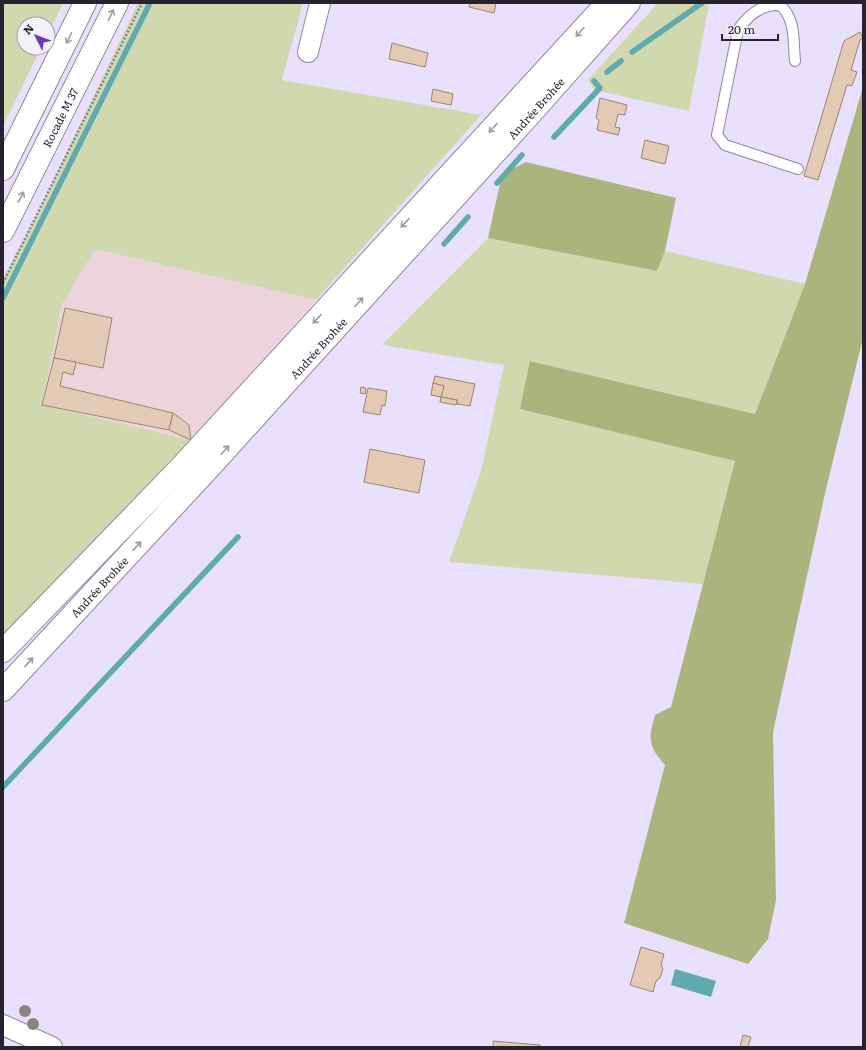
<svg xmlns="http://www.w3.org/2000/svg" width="866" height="1050" font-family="Literata,serif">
  <rect width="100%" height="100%" fill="#e9e0fd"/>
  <path fill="#edd4dc" d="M 95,249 L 316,300 L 191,440 L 42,405 L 62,304 Z"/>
  <g fill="#d0d8ae">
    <path d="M 3,3 L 63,3 L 48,34 L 48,24 L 24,24 L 24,48 L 41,48 L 3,126 Z"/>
    <path d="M 138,3 L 303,3 L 282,80 L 481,115 L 316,300 L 95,249 L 62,304 L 42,405 L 191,440 L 94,543 L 3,636 L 3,279 L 40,208 Z"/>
    <path d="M 658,3 L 709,3 L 689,111 L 594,90 L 588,80 Z"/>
    <path d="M 488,238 L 657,271 L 665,251 L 805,284 L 755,414 L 531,361 L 520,409 L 735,461 L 703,584 L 449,562 L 481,471 L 504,365 L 382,345 Z"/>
  </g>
  <g fill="#aab47c">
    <path d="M 863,87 L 863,338 L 826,489 L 773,732 L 776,900 L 768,939 L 748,964 L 624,923 L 665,765 C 648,746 648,739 655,715 L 671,707 L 735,461 L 520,409 L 530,361 L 755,414 L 805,284 Z"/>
    <path d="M 526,162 L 676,198 L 665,251 L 657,271 L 488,238 L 502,174 Z"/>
  </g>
  <path fill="#5eaaaf" d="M 675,969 L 716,981 L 711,997 L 671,985 Z"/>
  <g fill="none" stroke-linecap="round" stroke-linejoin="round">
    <g stroke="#5eaaaf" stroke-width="5.5">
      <path d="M 632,52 L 702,3"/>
      <path d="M 607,72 L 621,61"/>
      <path d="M 554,137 L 600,88 L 594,81"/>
      <path d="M 497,183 L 522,155"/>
      <path d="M 444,244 L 468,217"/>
      <path d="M 3,298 L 150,3"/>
      <path d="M 3,787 L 238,537"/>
    </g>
  </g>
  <g fill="#e4cab4" stroke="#9c8570">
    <path d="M 470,3 L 496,3 L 494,13 L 469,7 Z"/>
    <path d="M 860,32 L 863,38 L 860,40 L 851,70 L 857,72 L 852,86 L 847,85 L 818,180 L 804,176 L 844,41 Z"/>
    <path d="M 392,43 L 428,53 L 425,67 L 389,59 Z"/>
    <path d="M 433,89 L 453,94 L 451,105 L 431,101 Z"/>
    <path d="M 600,98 L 627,105 L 625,115 L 618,114 L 615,127 L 620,128 L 618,135 L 597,130 L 599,120 L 596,118 Z"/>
    <path d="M 645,140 L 669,146 L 665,164 L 641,158 Z"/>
    <path d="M 65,308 L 112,318 L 103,368 L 54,358 Z"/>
    <path d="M 54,358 L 76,362 L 73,375 L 63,372 L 60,386 L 173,413 L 169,430 L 42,405 Z"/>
    <path d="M 435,376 L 475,384 L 470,406 L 457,404 L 457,400 L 441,397 L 444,386 L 433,383 Z"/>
    <path d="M 433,383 L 444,386 L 441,397 L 431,395 Z"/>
    <path d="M 361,387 L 366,388 L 365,394 L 360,393 Z"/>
    <path d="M 368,388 L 387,391 L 385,406 L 382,405 L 380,415 L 363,412 Z"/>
    <path d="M 441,397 L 457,400 L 456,405 L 440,402 Z"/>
    <path d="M 173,413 L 189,425 L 191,440 L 169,430 Z"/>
    <path d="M 370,449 L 425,460 L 419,493 L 364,482 Z"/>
    <path d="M 641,947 L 664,954 L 661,965 L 663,969 L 660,978 L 656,981 L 653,992 L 630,985 Z"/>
    <path d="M 743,1035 L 751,1037 L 748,1047 L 740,1047 Z"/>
    <path d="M 493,1041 L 540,1045 L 540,1047 L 493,1047 Z"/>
  </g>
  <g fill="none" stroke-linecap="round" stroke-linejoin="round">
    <defs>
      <path id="service" d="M 795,61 C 793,41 796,19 780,5 C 762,4 748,15 738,30 L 717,135 L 725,145 L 798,169"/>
      <g id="minor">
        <path d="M 308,52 L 320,3"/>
        <path d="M 3,1025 L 52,1047"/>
      </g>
      <g id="primary">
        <path d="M 3,651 L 181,467 L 607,3"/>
        <path id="s1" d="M 3,690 L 209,468 L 534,110 L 629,3"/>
      </g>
      <g id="trunk">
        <path d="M 3,169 L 85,3"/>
        <path id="s2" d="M 3,231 L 117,3"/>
      </g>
    </defs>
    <use href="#service" stroke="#8f86a1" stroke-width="12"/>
    <use href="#minor" stroke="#8f86a1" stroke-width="22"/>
    <use href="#primary" stroke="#8f86a1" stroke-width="24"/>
    <use href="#trunk" stroke="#8f86a1" stroke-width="24"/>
    <path stroke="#888296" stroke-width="2.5" stroke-dasharray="2 2" stroke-linecap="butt" d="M 3,283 L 142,3"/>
    <use href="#service" stroke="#fff" stroke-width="10"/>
    <use href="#minor" stroke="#fff" stroke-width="20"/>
    <use href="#primary" stroke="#fff" stroke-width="22"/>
    <use href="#trunk" stroke="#fff" stroke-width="22"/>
  </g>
  <g fill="#88877d">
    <circle cx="25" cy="1011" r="6"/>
    <circle cx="33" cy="1024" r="6"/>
  </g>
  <defs><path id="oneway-shaft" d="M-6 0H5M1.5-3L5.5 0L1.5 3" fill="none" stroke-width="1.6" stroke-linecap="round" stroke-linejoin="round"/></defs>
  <g stroke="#9d9ca1">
    <use href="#oneway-shaft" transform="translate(111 15) rotate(-64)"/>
    <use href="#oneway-shaft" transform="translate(580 32) rotate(132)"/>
    <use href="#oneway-shaft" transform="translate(69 38) rotate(115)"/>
    <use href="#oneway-shaft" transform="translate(493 128) rotate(133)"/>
    <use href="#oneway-shaft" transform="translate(21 197) rotate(-63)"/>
    <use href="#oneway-shaft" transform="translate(405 223) rotate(133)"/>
    <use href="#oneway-shaft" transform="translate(359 302) rotate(-48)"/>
    <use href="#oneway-shaft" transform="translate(317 319) rotate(133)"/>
    <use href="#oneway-shaft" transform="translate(225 450) rotate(-48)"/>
    <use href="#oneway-shaft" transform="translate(137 546) rotate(-47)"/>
    <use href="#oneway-shaft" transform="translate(29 662) rotate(-47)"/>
  </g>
  <g text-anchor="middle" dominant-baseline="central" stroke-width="3" stroke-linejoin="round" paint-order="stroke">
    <g font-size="11" fill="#26232e" stroke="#f4f0fc">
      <text stroke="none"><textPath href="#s1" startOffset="789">Andrée Brohée</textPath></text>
      <text stroke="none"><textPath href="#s2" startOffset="127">Rocade M 37</textPath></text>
      <text stroke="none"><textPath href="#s1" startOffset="465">Andrée Brohée</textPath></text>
      <text stroke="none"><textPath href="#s1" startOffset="141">Andrée Brohée</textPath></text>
    </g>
  </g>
  <rect width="866" height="1050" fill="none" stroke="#26232e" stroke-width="8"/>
  <g transform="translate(36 36) rotate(312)"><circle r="19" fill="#f4f0fc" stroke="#a29eaa"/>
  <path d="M0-3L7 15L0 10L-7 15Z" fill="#6c39b1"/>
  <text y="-6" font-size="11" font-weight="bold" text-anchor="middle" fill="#26232e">N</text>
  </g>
  <path d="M722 34v6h56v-6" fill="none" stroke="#26232e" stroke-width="2"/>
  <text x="728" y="34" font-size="12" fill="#26232e" stroke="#f4f0fc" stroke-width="3" paint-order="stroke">20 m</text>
</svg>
